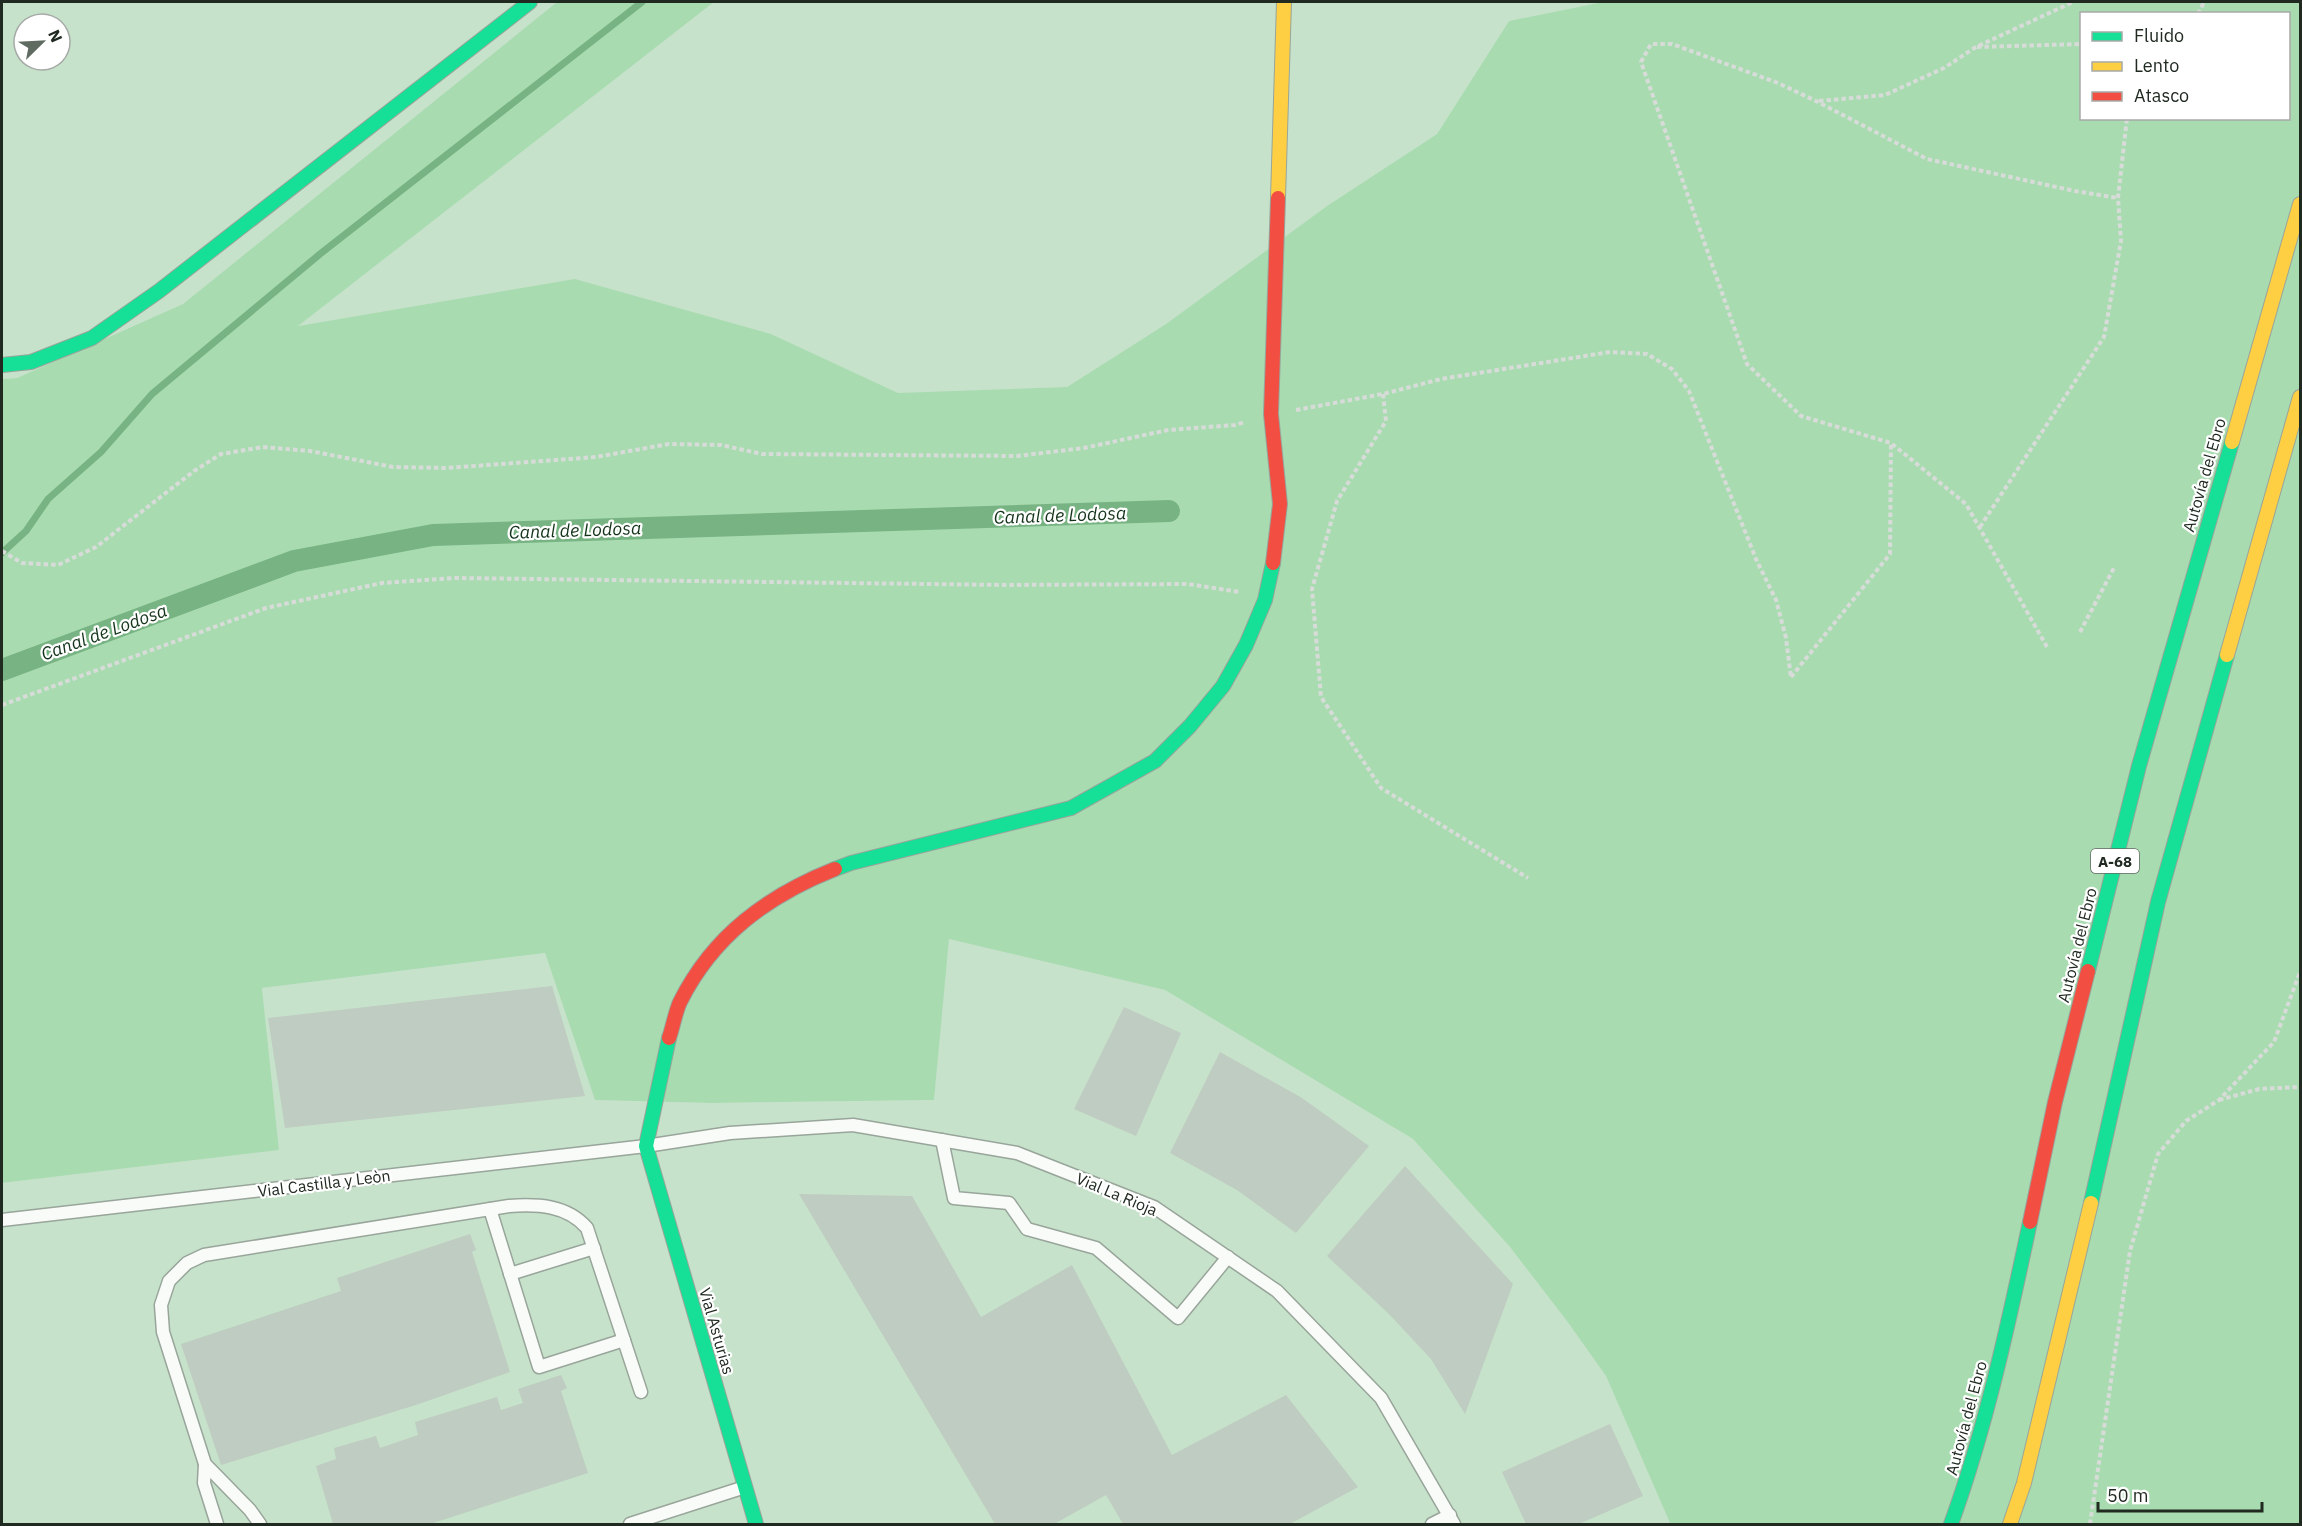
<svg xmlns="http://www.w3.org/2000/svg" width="2302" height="1526" font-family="'IBM Plex Sans',sans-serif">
  <rect width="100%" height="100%" fill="#d4e5d6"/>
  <g fill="#c7e2cb" fill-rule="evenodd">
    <path d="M 2,2 L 557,2 L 183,304 L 17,378 L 2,379 ZM 24,24 L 60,24 L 60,60 L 24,60 Z"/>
    <path d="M 714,2 L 1603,2 L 1509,21 L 1437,134 L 1327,206 L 1166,324 L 1067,387 L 898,394 L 771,334 L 575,280 L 297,326 Z"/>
    <path d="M 948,938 L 1165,990 L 1413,1139 L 1537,1277 L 1606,1376 L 1670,1523 L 2,1524 L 2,1183 L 279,1150 L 262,988 L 545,953 L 595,1100 L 711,1103 L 934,1100 Z"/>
  </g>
  <path fill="#a9dbb1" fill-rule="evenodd" d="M 557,2 L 714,2 L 298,326 L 575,279 L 771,334 L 898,393 L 1067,387 L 1166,324 L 1327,206 L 1437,134 L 1509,21 L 1603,2 L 2300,2 L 2300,1524 L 1667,1524 L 1670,1523 L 1606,1376 L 1567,1321 L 1510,1247 L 1413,1139 L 1165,990 L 949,939 L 934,1100 L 711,1103 L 595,1100 L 545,953 L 262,988 L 279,1150 L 2,1183 L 2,379 L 17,378 L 183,304 ZM 2082,14 L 2288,14 L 2288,118 L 2082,118 Z"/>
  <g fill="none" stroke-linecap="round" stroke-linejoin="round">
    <path stroke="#78b383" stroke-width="7" d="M 2,553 L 26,531 L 48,499 L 101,452 L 152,394 L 320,254 L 642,2"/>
    <path stroke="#78b383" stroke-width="22" d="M 2,670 L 294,561 L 433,535 L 1169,511"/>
  </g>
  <g fill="#bfccc1">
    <path d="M 552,986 L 585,1096 L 285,1128 L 268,1018 Z"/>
    <path d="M 1124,1007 L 1181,1033 L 1136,1136 L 1074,1109 Z"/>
    <path d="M 1220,1052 L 1302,1098 L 1369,1146 L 1296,1233 L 1237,1190 L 1170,1153 Z"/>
    <path d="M 1405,1166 L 1513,1284 L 1465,1414 L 1431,1359 L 1389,1314 L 1327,1256 Z"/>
    <path d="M 799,1194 L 912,1196 L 981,1317 L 1072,1265 L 1172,1455 L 1286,1395 L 1358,1487 L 1290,1524 L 1123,1524 L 1106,1495 L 1054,1524 L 995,1524 Z"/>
    <path d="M 470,1234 L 476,1250 L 472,1252 L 510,1372 L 416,1405 L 221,1465 L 181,1344 L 341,1291 L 337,1278 Z"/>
    <path d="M 561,1375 L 567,1388 L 561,1391 L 588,1473 L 430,1524 L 333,1524 L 316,1466 L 336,1459 L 334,1448 L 376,1436 L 380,1448 L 418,1435 L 415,1422 L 497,1397 L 501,1410 L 523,1403 L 518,1389 Z"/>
    <path d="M 1610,1424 L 1643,1496 L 1579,1524 L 1526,1524 L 1502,1472 Z"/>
  </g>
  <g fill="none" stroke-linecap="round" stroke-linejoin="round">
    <defs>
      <g id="lane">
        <path d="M 942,1140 L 954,1198 L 1009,1203 L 1027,1229 L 1096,1248 L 1178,1318 L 1228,1257"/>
        <path d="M 490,1209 L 539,1367 L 624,1340"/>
        <path d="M 2,1220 L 646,1146 L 730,1133 L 853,1125 L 1017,1153 L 1154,1207 L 1277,1291 L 1381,1398 L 1454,1524"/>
        <path d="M 510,1274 L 594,1248"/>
        <path d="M 205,1464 L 204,1483 L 217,1524"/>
        <path d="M 260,1524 L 250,1510 L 205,1464 L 163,1332 L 161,1305 L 169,1281 L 187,1263 L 204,1255 L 509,1206 C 538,1204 567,1205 587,1228 L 641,1392"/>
        <path d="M 630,1524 L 745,1487"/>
        <path d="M 1432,1524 L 1450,1515"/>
      </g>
      <g id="fast">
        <path d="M 2,365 L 31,362 L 92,338 L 159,291 L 530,2"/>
        <path d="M 835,869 L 851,863 L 1071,808 L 1155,761 L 1190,726 L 1223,686 L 1246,645 L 1265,600 L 1273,563"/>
        <path d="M 2088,971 L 2139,766 L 2232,442"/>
        <path d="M 669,1038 L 646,1146 L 756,1524"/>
        <path d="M 2091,1203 L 2158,902 L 2227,655"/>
        <path d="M 1951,1524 C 1986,1428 2009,1321 2030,1222"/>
      </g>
      <g id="slow">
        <path d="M 1278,198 L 1284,2"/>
        <path d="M 2232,442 L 2300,204"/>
        <path d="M 2227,655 L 2300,397"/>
        <path d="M 2010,1524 L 2024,1483 L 2091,1203"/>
      </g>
      <g id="jam">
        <path d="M 1273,563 L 1280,504 L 1271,414 L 1278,198"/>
        <path d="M 669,1038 C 673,1027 675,1013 680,1002 C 713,936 767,896 835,869"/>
        <path d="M 2030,1222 L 2055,1102 L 2088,971"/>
      </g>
    </defs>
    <use href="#lane" stroke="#98a59a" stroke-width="15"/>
    <use href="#fast" stroke="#98a59a" stroke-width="16"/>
    <use href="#slow" stroke="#98a59a" stroke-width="16"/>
    <use href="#jam" stroke="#98a59a" stroke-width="16"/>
    <g stroke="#d7dcd8" stroke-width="4" stroke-dasharray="4.5 3" stroke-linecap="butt">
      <path d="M 2198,14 L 2204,2"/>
      <path d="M 1977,47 L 2082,44"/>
      <path d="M 1819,101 L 1885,95 L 1944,68 L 1976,47 L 2073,2"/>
      <path d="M 1383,394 L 1386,421 L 1337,501 L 1312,589 L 1321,697 L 1381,788 L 1528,878"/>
      <path d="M 1296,410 L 1383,394 L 1441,379 L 1610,352 L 1647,354 L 1672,369 L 1689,391 L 1756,559 L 1776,600 L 1786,638 L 1791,678"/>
      <path d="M 1980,527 L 2104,337 L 2121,241 L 2118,198 L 2127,118"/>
      <path d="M 2,551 L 22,563 L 58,565 L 96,547 L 194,471 L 221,454 L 263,447 L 310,451 L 393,467 L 447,468 L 596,457 L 669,444 L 721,445 L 762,454 L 1017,456 L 1084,448 L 1168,430 L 1235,425 L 1245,422"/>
      <path d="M 2080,632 L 2115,566"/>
      <path d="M 2047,647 L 1966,504 L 1891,443 L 1801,416 L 1747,364 L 1641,62 L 1651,44 L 1672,44 L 1778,83 L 1818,102 L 1927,159 L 2075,191 L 2118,198"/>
      <path d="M 1791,677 L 1890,554 L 1891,443"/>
      <path d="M 2,705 L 266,608 L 382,583 L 455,578 L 1005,585 L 1188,584 L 1240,592"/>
      <path d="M 2219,1100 L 2259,1089 L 2300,1087"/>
      <path d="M 2090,1524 L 2130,1251 L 2158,1154 L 2186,1121 L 2219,1100 L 2274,1042 L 2300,972"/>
    </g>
    <use href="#lane" stroke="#f9fbf9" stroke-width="12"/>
    <use href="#fast" stroke="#16e098" stroke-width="14"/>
    <use href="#slow" stroke="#ffcf43" stroke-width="14"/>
    <use href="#jam" stroke="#f24e42" stroke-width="14"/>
  </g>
  <g text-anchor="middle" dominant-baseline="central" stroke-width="4.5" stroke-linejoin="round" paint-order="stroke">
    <rect fill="#fff" stroke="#636a64" stroke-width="1.5" x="2091" y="849" width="48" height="24" rx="4.5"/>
    <g font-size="15" font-weight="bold" fill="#202a21">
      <text x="2115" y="861">A-68</text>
    </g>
    <g font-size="16" fill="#202a21" stroke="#fff">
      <text transform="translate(2204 475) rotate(-74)">Autovía del Ebro</text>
      <text transform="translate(2077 945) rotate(-76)">Autovía del Ebro</text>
      <text transform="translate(324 1183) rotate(-7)">Vial Castilla y Leòn</text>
      <text transform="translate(1117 1194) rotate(23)">Vial La Rioja</text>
      <text transform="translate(717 1331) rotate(74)">Vial Asturias</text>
      <text transform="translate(1966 1418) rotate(-75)">Autovía del Ebro</text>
    </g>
    <g font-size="18" font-style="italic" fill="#13341a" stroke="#fff">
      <text transform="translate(1060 515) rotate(-2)">Canal de Lodosa</text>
      <text transform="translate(575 530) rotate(-2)">Canal de Lodosa</text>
      <text transform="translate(104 632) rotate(-20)">Canal de Lodosa</text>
    </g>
  </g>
  <rect width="2302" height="1526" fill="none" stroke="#202a21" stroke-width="6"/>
  <rect x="2080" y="12" width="210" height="108" fill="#ffffff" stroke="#a6aaa6" stroke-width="1.5"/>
  <rect x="2092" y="32" width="30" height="9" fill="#16e098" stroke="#a6aaa6" stroke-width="1.5"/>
  <text x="2134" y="42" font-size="18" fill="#202a21">Fluido</text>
  <rect x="2092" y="62" width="30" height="9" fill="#ffcf43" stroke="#a6aaa6" stroke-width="1.5"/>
  <text x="2134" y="72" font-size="18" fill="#202a21">Lento</text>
  <rect x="2092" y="92" width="30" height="9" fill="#f24e42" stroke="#a6aaa6" stroke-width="1.5"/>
  <text x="2134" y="102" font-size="18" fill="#202a21">Atasco</text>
  <g transform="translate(42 42) rotate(66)"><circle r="28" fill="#ffffff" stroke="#a6aaa6" stroke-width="1.5"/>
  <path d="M0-4.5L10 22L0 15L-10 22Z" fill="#5f6b60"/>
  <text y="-9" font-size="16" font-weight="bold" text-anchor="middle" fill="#202a21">N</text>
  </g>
  <path d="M2098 1502v9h164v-9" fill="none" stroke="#202a21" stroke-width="3"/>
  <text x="2107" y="1502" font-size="18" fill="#202a21" stroke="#ffffff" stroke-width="4.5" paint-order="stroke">50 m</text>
</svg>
